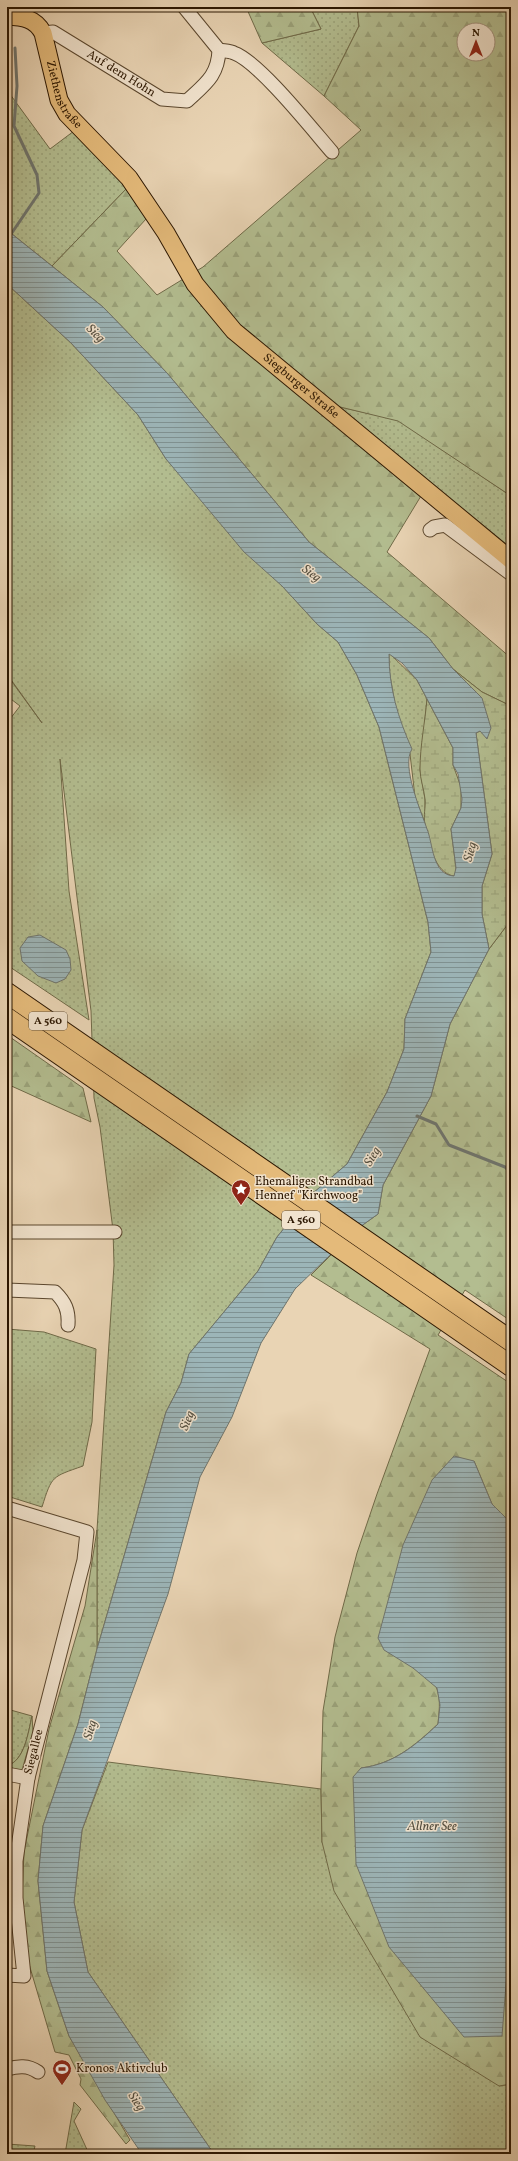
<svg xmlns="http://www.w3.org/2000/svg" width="518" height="2161" font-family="Vollkorn,serif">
  <defs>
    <pattern id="grass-dots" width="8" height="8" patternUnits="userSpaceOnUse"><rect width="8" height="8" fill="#b3bd90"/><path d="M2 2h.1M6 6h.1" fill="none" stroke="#9aa27a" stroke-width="1.8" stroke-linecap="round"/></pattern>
    <pattern id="forest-firs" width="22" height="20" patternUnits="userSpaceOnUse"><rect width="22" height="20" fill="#b3bd90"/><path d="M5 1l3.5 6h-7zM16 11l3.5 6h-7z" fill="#9aa27a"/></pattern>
    <pattern id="wetland-marsh" width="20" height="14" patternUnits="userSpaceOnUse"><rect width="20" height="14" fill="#b3bd90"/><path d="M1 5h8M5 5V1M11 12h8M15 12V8" fill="none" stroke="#9aa27a"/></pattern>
    <pattern id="water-rules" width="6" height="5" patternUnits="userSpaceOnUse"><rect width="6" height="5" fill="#9cb5b8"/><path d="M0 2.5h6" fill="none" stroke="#7f9293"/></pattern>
  </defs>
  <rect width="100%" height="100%" fill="#e9d4b4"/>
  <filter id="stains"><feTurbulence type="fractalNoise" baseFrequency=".005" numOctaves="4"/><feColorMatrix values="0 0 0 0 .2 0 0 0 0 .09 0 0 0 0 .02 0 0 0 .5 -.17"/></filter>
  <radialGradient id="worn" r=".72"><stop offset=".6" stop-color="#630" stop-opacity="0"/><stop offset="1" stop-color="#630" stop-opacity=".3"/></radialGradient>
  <g fill="url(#grass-dots)" stroke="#6f6a48">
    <path d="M 310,7 L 357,7 L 359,26 L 324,96 L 262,43 L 321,29 Z"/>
    <path d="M 7,90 L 50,149 L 74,131 L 128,187 L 52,266 L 7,230 Z"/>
    <path d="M 7,284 L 71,343 L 138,415 L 166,459 L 317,624 L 338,642 L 357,675 L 379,727 L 428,922 L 431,952 L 405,1019 L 404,1049 L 387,1092 L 347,1164 L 312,1194 L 277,1237 L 258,1271 L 189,1354 L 181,1383 L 166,1412 L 97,1649 L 97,1530 L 114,1265 L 113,1230 L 100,1127 L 94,1098 L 91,1011 L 60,759 L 69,891 L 89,1020 L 7,965 L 7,723 L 20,706 L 7,696 L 7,675 L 42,723 L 7,674 Z"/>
    <path d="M 331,405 L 398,420 L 511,496 L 511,565 Z"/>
    <path d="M 389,653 L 417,680 L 427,699 L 420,770 L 425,799 L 425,823 L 415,797 L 410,754 L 396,710 L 389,670 Z"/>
    <path d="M 7,1329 L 44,1332 L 96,1349 L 92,1422 L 83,1466 C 52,1477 52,1475 42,1507 L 7,1496 Z"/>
    <path d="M 7,1709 L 32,1716 C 28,1733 25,1760 7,1766 Z"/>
    <path d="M 108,1762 L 321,1789 L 322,1842 L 499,2086 L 511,2084 L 511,2154 L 214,2154 L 88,1972 L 74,1902 L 82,1830 Z"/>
    <path d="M 74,2102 L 81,2109 L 74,2121 L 89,2154 L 65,2154 Z"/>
    <path d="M 7,2144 L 35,2146 L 33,2154 L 7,2154 Z"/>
  </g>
  <g fill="url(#forest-firs)" stroke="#6f6a48" fill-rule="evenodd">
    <path d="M 246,7 L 310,7 L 321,29 L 262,43 Z"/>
    <path d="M 357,7 L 511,7 L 511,496 L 398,421 L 332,405 L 424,491 L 387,552 L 511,658 L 511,706 L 482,692 L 453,669 L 429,638 L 309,542 L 167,373 L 103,307 L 52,266 L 128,187 L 146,219 L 117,251 L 157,295 L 203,267 L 361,130 L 324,96 L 359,26 ZM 464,30 L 488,30 L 488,54 L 464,54 Z"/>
    <path d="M 511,920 L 511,1321 L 465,1290 L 438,1335 L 511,1384 L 511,1523 L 492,1504 L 474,1461 L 385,1650 C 396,1657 434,1678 437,1689 C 441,1701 439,1712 438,1724 C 415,1745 394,1764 361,1768 L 508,1959 L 511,1955 L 511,2084 L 499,2086 L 420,2037 L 334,1891 L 322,1842 L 321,1789 L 323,1711 L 335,1637 L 357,1553 L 377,1494 L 430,1349 L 311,1275 L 357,1229 L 378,1214 L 383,1185 L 431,1096 L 450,1024 L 489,949 Z"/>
    <path d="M 7,1035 L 83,1088 L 91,1122 L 7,1084 Z"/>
    <path d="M 97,1530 L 97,1649 L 78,1724 L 43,1826 L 38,1881 L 47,1971 L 69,2036 L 130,2140 L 126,2144 L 80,2085 L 81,2079 L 69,2055 L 55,2052 L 29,1964 L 22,1899 L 24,1852 L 49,1729 L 85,1606 Z"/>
    <path d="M 32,1716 L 33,1732 L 22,1770 L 7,1771 L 7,1766 C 25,1760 28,1733 32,1716 Z"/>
  </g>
  <g fill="url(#wetland-marsh)" stroke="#6f6a48">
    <path d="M 453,669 L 482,692 L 511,706 L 511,920 L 489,949 L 482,914 L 482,886 L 492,854 L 476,733 L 480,731 Z"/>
    <path d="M 427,699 L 453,748 L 453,765 L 461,787 L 461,808 L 451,829 L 456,868 L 455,876 C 434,875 428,839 425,824 C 423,816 426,807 425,799 C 424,789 420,779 420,769 C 420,746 425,722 427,699 Z"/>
  </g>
  <g fill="url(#water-rules)" stroke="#6f756e" fill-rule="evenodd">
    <path d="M 7,230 L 103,307 L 167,373 L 309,542 L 429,638 L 453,669 L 482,698 L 491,728 L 487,739 L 480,731 L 476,733 L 492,854 L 482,886 L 482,914 L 489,949 L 450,1024 L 431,1096 L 383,1185 L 378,1214 L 357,1229 L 295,1289 L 261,1343 L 232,1417 L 200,1477 L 168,1594 L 82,1830 L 74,1902 L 88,1972 L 214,2154 L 142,2154 L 105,2100 L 69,2036 L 47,1971 L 38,1881 L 43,1826 L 78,1724 L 97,1649 L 166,1412 L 181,1383 L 189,1354 L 258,1271 L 277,1237 L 312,1194 L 347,1164 L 387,1092 L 404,1049 L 405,1019 L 431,952 L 428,922 L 379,727 L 357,675 L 338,642 L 317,624 L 282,586 L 244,552 L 166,459 L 138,415 L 71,343 L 7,284 ZM 389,654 L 402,663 L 417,680 L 453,748 L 453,765 L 458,774 L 462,799 L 461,808 L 451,829 L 456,868 L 454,876 C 432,875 433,843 427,829 C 421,811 401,766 412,749 C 398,718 389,688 389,654 Z"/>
    <path d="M 40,935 L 66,950 L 70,959 L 71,970 L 65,979 L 56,983 L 38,976 L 22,961 L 20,948 L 28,937 Z"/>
    <path d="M 454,1456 L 474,1461 L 492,1504 L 511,1523 L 511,1955 L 508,1959 L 502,2036 L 464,2037 L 389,1947 L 356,1864 L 353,1777 L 361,1768 C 393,1764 415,1746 438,1724 L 440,1705 L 437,1688 L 413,1668 L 384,1650 L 378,1638 L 403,1545 L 432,1480 Z"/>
  </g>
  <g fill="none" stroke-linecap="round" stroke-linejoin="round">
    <g stroke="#6f756e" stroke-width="3">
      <path d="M 7,240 L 39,193 L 37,175 L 14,126 L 17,86 L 15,48"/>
      <path d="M 417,1116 L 436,1124 L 449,1145 L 505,1167 L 511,1173"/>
    </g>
    <defs>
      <g id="minor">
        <path id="s1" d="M 43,33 L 53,32 L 162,99 L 187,101 C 205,84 218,76 219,50 L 184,7"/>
        <path d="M 219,50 C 224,51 230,51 234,53 C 259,62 312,129 332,152"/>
        <path d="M 430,530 L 434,527 L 445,525 L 511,574"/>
        <path d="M 7,1232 L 115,1232"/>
        <path d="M 7,1290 L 55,1292 C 65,1302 69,1310 68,1325"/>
        <path d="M 7,1508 L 87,1532 L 84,1560 L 28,1778 L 16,1861 L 16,1898 L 24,1976 L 7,1975"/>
        <path d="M 7,1774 L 28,1778"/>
        <path d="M 7,2069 C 18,2066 28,2065 38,2072"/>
      </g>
      <g id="major">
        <path id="s2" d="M 7,16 C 23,17 35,18 43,33 L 59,100 L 67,114 L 129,178 L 166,233 L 195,284 L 234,331 L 511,560"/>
      </g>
      <g id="highway">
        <path d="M 7,993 L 511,1341"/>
        <path d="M 7,1018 L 511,1366"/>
      </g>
    </defs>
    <use href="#minor" stroke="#5a462d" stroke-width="15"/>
    <use href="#major" stroke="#2b1600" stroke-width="19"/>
    <use href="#highway" stroke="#2b1600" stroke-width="22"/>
    <use href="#minor" stroke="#f1e3ce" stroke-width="13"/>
    <use href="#major" stroke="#e4ba7a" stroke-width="17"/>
    <use href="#highway" stroke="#e4ba7a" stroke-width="20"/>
  </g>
  <defs>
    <symbol id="sight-pin" viewBox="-11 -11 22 30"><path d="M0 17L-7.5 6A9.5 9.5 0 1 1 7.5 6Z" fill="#8f2418" stroke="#f1e3ce"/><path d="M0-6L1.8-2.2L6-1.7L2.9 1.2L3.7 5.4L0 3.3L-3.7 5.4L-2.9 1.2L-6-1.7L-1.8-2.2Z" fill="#fff"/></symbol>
    <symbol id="stadium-pin" viewBox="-11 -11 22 30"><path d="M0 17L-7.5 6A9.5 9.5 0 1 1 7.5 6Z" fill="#8f2418" stroke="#f1e3ce"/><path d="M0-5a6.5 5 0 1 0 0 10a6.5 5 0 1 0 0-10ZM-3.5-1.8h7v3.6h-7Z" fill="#fff"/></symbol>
  </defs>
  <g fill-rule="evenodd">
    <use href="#sight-pin" x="230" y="1178" width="22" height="30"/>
    <use href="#stadium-pin" x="51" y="2058" width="22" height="30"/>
  </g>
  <g text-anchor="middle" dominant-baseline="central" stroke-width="3" stroke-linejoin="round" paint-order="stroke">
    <g fill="#f1e3ce" stroke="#66543e" stroke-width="1">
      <rect x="29" y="1012" width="38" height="18" rx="3"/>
      <rect x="282" y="1211" width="38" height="18" rx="3"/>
    </g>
    <g font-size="11" font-weight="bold" fill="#2b1600">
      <text x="48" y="1021">A 560</text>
      <text x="301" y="1220">A 560</text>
    </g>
    <g font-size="12" fill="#2b1600" stroke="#f1e3ce">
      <text stroke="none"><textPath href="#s1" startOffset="90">Auf dem Hohn</textPath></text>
      <text stroke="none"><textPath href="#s2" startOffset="108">Ziethenstraße</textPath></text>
      <text stroke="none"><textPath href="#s2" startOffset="489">Siegburger Straße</textPath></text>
      <text transform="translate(34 1752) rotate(-76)">Siegallee</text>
    </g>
    <g font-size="12" fill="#2b1600" stroke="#f1e3ce" text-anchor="start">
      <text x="255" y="1182">Ehemaliges Strandbad<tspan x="255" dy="14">Hennef "Kirchwoog"</tspan></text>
      <text x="76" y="2069">Kronos Aktivclub</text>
    </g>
    <g font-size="13" font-style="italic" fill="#534e40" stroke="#f1e3ce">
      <text transform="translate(95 334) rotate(44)">Sieg</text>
      <text transform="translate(311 574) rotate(37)">Sieg</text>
      <text transform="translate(471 852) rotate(-75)">Sieg</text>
      <text transform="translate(373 1157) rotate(-59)">Sieg</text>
      <text transform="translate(188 1421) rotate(-68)">Sieg</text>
      <text transform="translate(91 1730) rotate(-74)">Sieg</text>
      <text x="432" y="1827">Allner See</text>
      <text transform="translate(136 2102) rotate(57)">Sieg</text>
    </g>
  </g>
  <rect width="518" height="2161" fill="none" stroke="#e9d4b4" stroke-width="24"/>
  <rect x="8" y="8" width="502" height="2145" fill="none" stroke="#2b1600" stroke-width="2"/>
  <rect x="12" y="12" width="494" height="2137" fill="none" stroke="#2b1600"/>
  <g transform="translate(476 42)"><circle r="19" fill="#f1e3ce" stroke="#a2917c"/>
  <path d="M0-3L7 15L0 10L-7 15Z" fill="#8f2418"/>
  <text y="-6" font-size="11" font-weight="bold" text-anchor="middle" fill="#2b1600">N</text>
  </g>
  <rect width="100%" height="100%" filter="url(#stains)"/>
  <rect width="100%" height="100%" fill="url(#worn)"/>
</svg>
